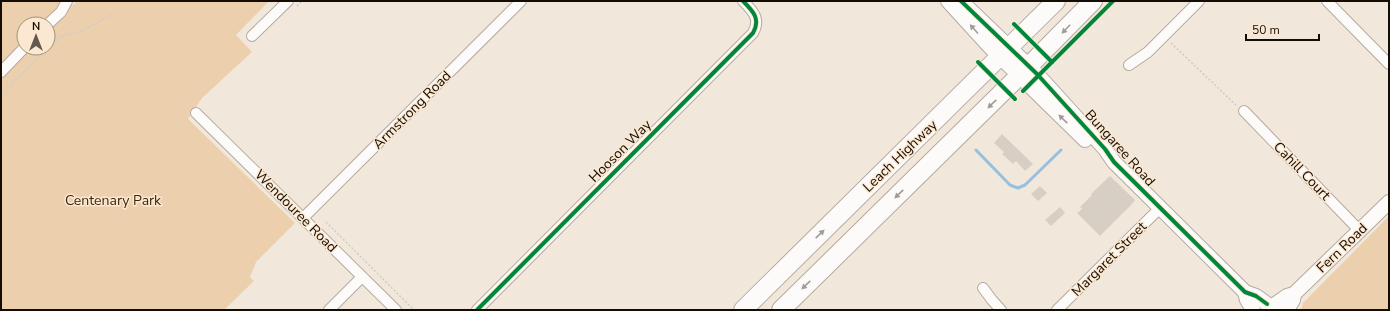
<svg xmlns="http://www.w3.org/2000/svg" width="1390" height="311" font-family="'Nunito Sans',sans-serif">
  <rect width="100%" height="100%" fill="#f2e7db"/>
  <g fill="#ecd0ad" fill-rule="evenodd">
    <path d="M 1,1 L 69,1 L 73,5 L 77,1 L 269,1 L 236,35 L 252,52 L 202,98 L 188,119 L 295,223 L 256,262 L 250,277 L 254,281 L 224,310 L 1,310 ZM 24,24 L 48,24 L 48,48 L 24,48 Z"/>
    <path d="M 1389,216 L 1389,310 L 1301,310 L 1303,303 Z"/>
  </g>
  <g fill="none" stroke-linecap="round" stroke-linejoin="round">
    <path stroke="#96c0e1" stroke-width="3" d="M 976,150 L 1010,185 L 1018,188 L 1025,185 L 1061,150"/>
  </g>
  <g fill="#d8cfc4">
    <path d="M 1002,134 L 1033,164 L 1025,171 L 1016,161 L 1013,164 L 1002,154 L 1004,152 L 994,143 Z"/>
    <path d="M 1110,176 L 1135,200 L 1131,205 L 1100,236 L 1077,213 L 1082,209 L 1080,207 L 1092,195 L 1091,194 Z"/>
    <path d="M 1040,186 L 1047,193 L 1038,201 L 1031,194 Z"/>
    <path d="M 1060,207 L 1065,213 L 1051,226 L 1045,220 Z"/>
  </g>
  <g fill="none" stroke-linecap="round" stroke-linejoin="round">
    <defs>
      <g id="street">
        <path d="M 1327,1 L 1389,64"/>
        <path d="M 48,24 L 61,12 L 67,1"/>
        <path d="M 252,36 L 288,1"/>
        <path d="M 1129,65 L 1148,52 L 1199,1"/>
        <path d="M 1,72 L 24,48"/>
        <path d="M 1244,111 L 1360,231"/>
        <path d="M 196,113 L 396,310"/>
        <path d="M 303,218 L 521,1"/>
        <path d="M 983,288 L 992,300 L 1001,310"/>
        <path d="M 329,310 L 362,277"/>
        <path d="M 477,310 L 753,33 C 761,19 753,11 743,1"/>
        <path d="M 1057,310 L 1160,208"/>
      </g>
      <g id="secondary">
        <path d="M 948,1 L 990,47 L 1085,140"/>
        <path d="M 961,1 L 1037,74 L 1105,149 L 1114,162 L 1245,292 L 1256,296 L 1267,304"/>
        <path d="M 1245,292 L 1247,300 L 1253,310"/>
        <path d="M 1274,305 L 1287,296 L 1294,294 L 1389,202"/>
        <path d="M 1287,310 L 1293,300 L 1294,294"/>
      </g>
      <g id="highway">
        <path d="M 743,310 L 1056,1"/>
        <path d="M 781,310 L 1019,76 L 1093,1"/>
      </g>
    </defs>
    <use href="#street" stroke="#b4aaa0" stroke-width="12"/>
    <use href="#secondary" stroke="#b4aaa0" stroke-width="16"/>
    <use href="#highway" stroke="#b4aaa0" stroke-width="20"/>
    <g stroke="#ceccc8" stroke-width="1.5" stroke-dasharray="2 2" stroke-linecap="butt">
      <path d="M 297,6 L 302,1"/>
      <path d="M 1171,43 L 1236,105"/>
      <path d="M 1,94 L 60,37 L 81,31 L 117,12"/>
      <path d="M 326,222 L 414,310"/>
    </g>
    <use href="#street" stroke="#fdfbfa" stroke-width="10"/>
    <use href="#secondary" stroke="#fdfbfa" stroke-width="14"/>
    <use href="#highway" stroke="#fdfbfa" stroke-width="18"/>
    <defs>
      <g id="cycleway">
        <path d="M 961,1 L 1037,74 L 1105,149 L 1114,162 L 1245,292 L 1256,296 L 1267,304"/>
        <path d="M 1014,24 L 1052,62"/>
        <path d="M 978,62 L 1015,99"/>
        <path d="M 1023,91 L 1113,1"/>
        <path d="M 477,310 L 753,33 C 761,19 753,11 743,1"/>
      </g>
    </defs>
    <use href="#cycleway" stroke="#fce8d1" stroke-width="6"/>
    <use href="#cycleway" stroke="#00873e" stroke-width="4"/>
  </g>
  <defs><path id="oneway-solid" d="M-6-.8H1V-3.2L6.5 0L1 3.2V.8H-6Z"/></defs>
  <g fill="#a09c98">
    <use href="#oneway-solid" transform="translate(974 29) rotate(-132)"/>
    <use href="#oneway-solid" transform="translate(1066 29) rotate(134)"/>
    <use href="#oneway-solid" transform="translate(992 104) rotate(136)"/>
    <use href="#oneway-solid" transform="translate(1063 119) rotate(-136)"/>
    <use href="#oneway-solid" transform="translate(899 194) rotate(136)"/>
    <use href="#oneway-solid" transform="translate(820 234) rotate(-44)"/>
    <use href="#oneway-solid" transform="translate(806 285) rotate(136)"/>
  </g>
  <g text-anchor="middle" dominant-baseline="central" stroke-width="3" stroke-linejoin="round" paint-order="stroke">
    <g font-size="14" fill="#150d04" stroke="#fce8d1">
      <text transform="translate(412 110) rotate(-45)">Armstrong Road</text>
      <text transform="translate(1120 148) rotate(48)">Bungaree Road</text>
      <text transform="translate(620 151) rotate(-45)">Hooson Way</text>
      <text transform="translate(900 156) rotate(-44)">Leach Highway</text>
      <text transform="translate(1302 171) rotate(46)">Cahill Court</text>
      <text transform="translate(296 211) rotate(45)">Wendouree Road</text>
      <text transform="translate(1342 248) rotate(-44)">Fern Road</text>
      <text transform="translate(1109 259) rotate(-45)">Margaret Street</text>
    </g>
    <g font-size="14" fill="#3c280b" stroke="#fce8d1">
      <text x="113" y="200">Centenary Park</text>
    </g>
  </g>
  <rect width="1390" height="311" fill="none" stroke="#150d04" stroke-width="4"/>
  <g transform="translate(36 36)"><circle r="19" fill="#fce8d1" stroke="#a0907f"/>
  <path d="M0-3L7 15L0 10L-7 15Z" fill="#62594f"/>
  <text y="-6" font-size="11" font-weight="bold" text-anchor="middle" fill="#150d04">N</text>
  </g>
  <path d="M1246 34v6h73v-6" fill="none" stroke="#150d04" stroke-width="2"/>
  <text x="1252" y="34" font-size="12" fill="#150d04" stroke="#fce8d1" stroke-width="3" paint-order="stroke">50 m</text>
</svg>
